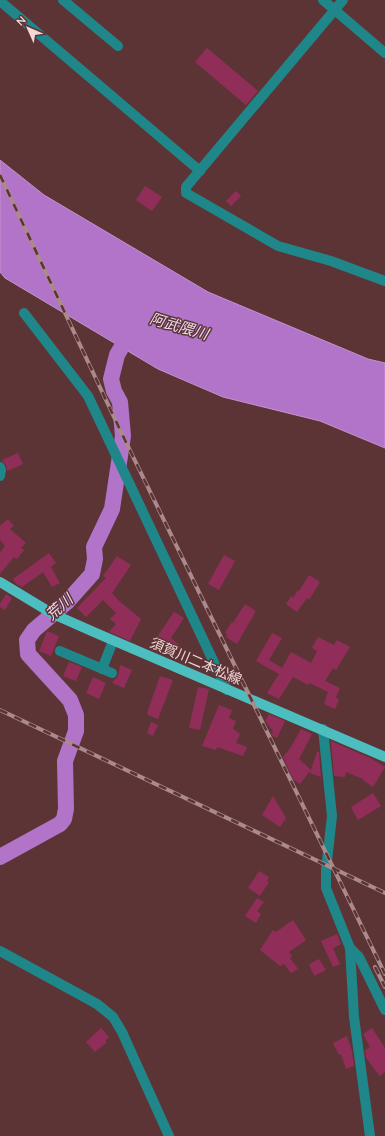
<svg xmlns="http://www.w3.org/2000/svg" width="385" height="1136" font-family="Quicksand,'Noto Sans JP',sans-serif">
  <rect width="100%" height="100%" fill="#5d3436"/>
  <path fill="#b274c9" stroke="#c592cd" d="M 0,160 L 44,195 L 208,292 L 368,359 L 385,363 L 385,448 L 320,421 L 223,397 L 158,369 L 5,278 L 0,272 Z"/>
  <g fill="none" stroke-linecap="round" stroke-linejoin="round">
    <path stroke="#b274c9" stroke-width="16" d="M 0,857 L 60,824 L 64,819 L 66,809 L 65,761 L 76,731 L 76,715 L 70,700 L 28,654 L 27,640 L 34,630 L 67,602 L 92,574 L 95,559 L 94,547 L 112,509 L 123,436 L 120,402 L 114,391 L 111,379 L 117,355 L 132,329"/>
  </g>
  <g fill="#902e59">
    <path d="M 207,48 L 258,91 L 246,105 L 195,62 Z"/>
    <path d="M 145,186 L 162,197 L 152,211 L 136,200 Z"/>
    <path d="M 236,191 L 241,196 L 231,206 L 226,201 Z"/>
    <path d="M 18,453 L 23,464 L 7,471 L 6,465 L 2,460 Z"/>
    <path d="M 8,519 L 14,526 L 10,529 L 26,543 L 21,548 L 24,550 L 17,559 L 14,557 L 0,574 L 0,553 L 5,546 L 0,540 L 0,526 Z"/>
    <path d="M 49,553 L 56,563 L 51,567 L 60,583 L 52,587 L 43,572 L 22,587 L 16,584 L 13,579 Z"/>
    <path d="M 224,555 L 235,561 L 219,590 L 208,584 Z"/>
    <path d="M 117,556 L 131,565 L 112,593 L 118,600 L 141,619 L 130,641 L 109,632 L 116,624 L 110,619 L 116,613 L 103,600 L 86,617 L 77,608 L 106,578 L 103,576 Z"/>
    <path d="M 309,575 L 320,582 L 309,600 L 307,598 L 297,612 L 286,604 L 291,596 L 293,598 L 298,590 L 299,591 Z"/>
    <path d="M 6,594 L 12,598 L 5,610 L 0,607 L 0,604 Z"/>
    <path d="M 245,604 L 256,611 L 237,644 L 226,637 L 227,634 L 225,633 L 232,622 L 233,623 Z"/>
    <path d="M 174,612 L 184,618 L 171,638 L 181,647 L 175,654 L 163,644 L 158,652 L 149,649 Z"/>
    <path d="M 47,631 L 59,636 L 51,656 L 39,651 Z"/>
    <path d="M 272,633 L 282,638 L 269,660 L 282,668 L 291,652 L 311,663 L 317,651 L 312,648 L 318,637 L 334,645 L 337,640 L 350,647 L 336,670 L 333,668 L 325,681 L 340,688 L 336,697 L 339,700 L 335,709 L 324,704 L 328,692 L 310,683 L 308,685 L 293,677 L 279,699 L 267,693 L 279,674 L 256,661 Z"/>
    <path d="M 69,662 L 82,667 L 76,681 L 63,676 Z"/>
    <path d="M 120,665 L 132,670 L 124,688 L 112,683 L 118,676 Z"/>
    <path d="M 160,676 L 173,680 L 158,719 L 148,715 L 147,713 Z"/>
    <path d="M 93,677 L 106,683 L 99,699 L 86,693 Z"/>
    <path d="M 198,687 L 209,689 L 200,730 L 189,728 Z"/>
    <path d="M 219,705 L 232,710 L 229,718 L 236,721 L 233,729 L 240,734 L 236,743 L 247,747 L 243,756 L 217,747 L 216,750 L 202,746 Z"/>
    <path d="M 269,714 L 285,721 L 277,738 L 271,735 L 273,731 L 265,721 Z"/>
    <path d="M 151,722 L 158,725 L 153,736 L 147,733 Z"/>
    <path d="M 301,729 L 312,734 L 299,759 L 311,770 L 300,784 L 293,779 L 283,757 L 291,747 Z"/>
    <path d="M 331,741 L 370,758 L 385,767 L 373,787 L 363,780 L 363,779 L 346,772 L 345,777 L 334,776 Z"/>
    <path d="M 317,752 L 319,752 L 321,777 L 310,773 Z"/>
    <path d="M 373,793 L 381,806 L 358,820 L 351,807 Z"/>
    <path d="M 273,796 L 286,818 L 280,827 L 262,815 Z"/>
    <path d="M 259,871 L 269,877 L 267,881 L 269,882 L 260,896 L 248,888 Z"/>
    <path d="M 257,898 L 264,902 L 257,911 L 261,914 L 256,923 L 245,916 Z"/>
    <path d="M 293,920 L 306,940 L 289,952 L 292,956 L 290,958 L 298,969 L 291,973 L 284,964 L 280,966 L 260,950 L 273,930 L 276,932 Z"/>
    <path d="M 337,934 L 341,944 L 333,948 L 340,964 L 333,967 L 321,941 Z"/>
    <path d="M 319,959 L 326,970 L 314,976 L 309,964 Z"/>
    <path d="M 101,1028 L 109,1037 L 105,1041 L 107,1042 L 95,1052 L 86,1042 Z"/>
    <path d="M 372,1028 L 385,1048 L 385,1072 L 380,1076 L 366,1058 L 365,1050 L 370,1047 L 363,1034 Z"/>
    <path d="M 347,1036 L 352,1051 L 354,1066 L 346,1069 L 341,1054 L 339,1055 L 333,1043 Z"/>
  </g>
  <g fill="none" stroke-linecap="round" stroke-linejoin="round">
    <g stroke="#1f8789" stroke-width="10">
      <path d="M 63,0 L 118,46"/>
      <path d="M 323,0 L 385,53"/>
      <path d="M 343,0 L 191,181 L 186,187 L 186,193 L 278,246 L 331,261 L 385,281"/>
      <path d="M 0,1 L 200,171"/>
      <path d="M 24,313 L 88,396 L 227,690"/>
      <path d="M 0,467 L 1,470 L 0,476"/>
      <path d="M 60,651 L 112,673"/>
      <path d="M 102,669 L 113,641"/>
      <path d="M 323,729 L 332,816 L 326,870 L 326,888 L 350,948 L 354,1017 L 370,1136"/>
      <path d="M 350,948 L 359,957 L 385,1010"/>
      <path d="M 0,951 L 97,1004 L 113,1017 L 122,1032 L 169,1136"/>
    </g>
    <path stroke="#4dbec0" stroke-width="10" d="M 0,582 L 53,614 L 96,633 L 385,757"/>
    <defs>
      <g id="rail">
        <path d="M 0,175 L 122,434 L 385,974"/>
        <path d="M 0,710 L 385,893"/>
        <path d="M 375,967 L 385,987"/>
      </g>
    </defs>
    <use href="#rail" stroke="#ab8a8b" stroke-width="4"/>
    <use href="#rail" stroke="#5d3436" stroke-width="2.5" stroke-dasharray="8" stroke-linecap="butt"/>
  </g>
  <g text-anchor="middle" dominant-baseline="central" stroke-width="3" stroke-linejoin="round" paint-order="stroke">
    <g font-size="14" fill="#f1d7d7" stroke="#5d3436">
      <text transform="translate(196 661) rotate(23)">須賀川二本松線</text>
    </g>
    <g font-size="15" font-style="italic" fill="#ecddf2" stroke="#5d3436">
      <text transform="translate(179 326) rotate(16)">阿武隈川</text>
      <text transform="translate(59 607) rotate(-42)">荒川</text>
    </g>
  </g>
  <g transform="translate(28 28) rotate(315)" stroke="#5d3436" stroke-width="3" paint-order="stroke">
  <path d="M0-3L7 15L0 10L-7 15Z" fill="#f1d7d7"/>
  <text y="-6" font-size="11" font-weight="bold" text-anchor="middle" fill="#f1d7d7">N</text>
  </g>
</svg>
